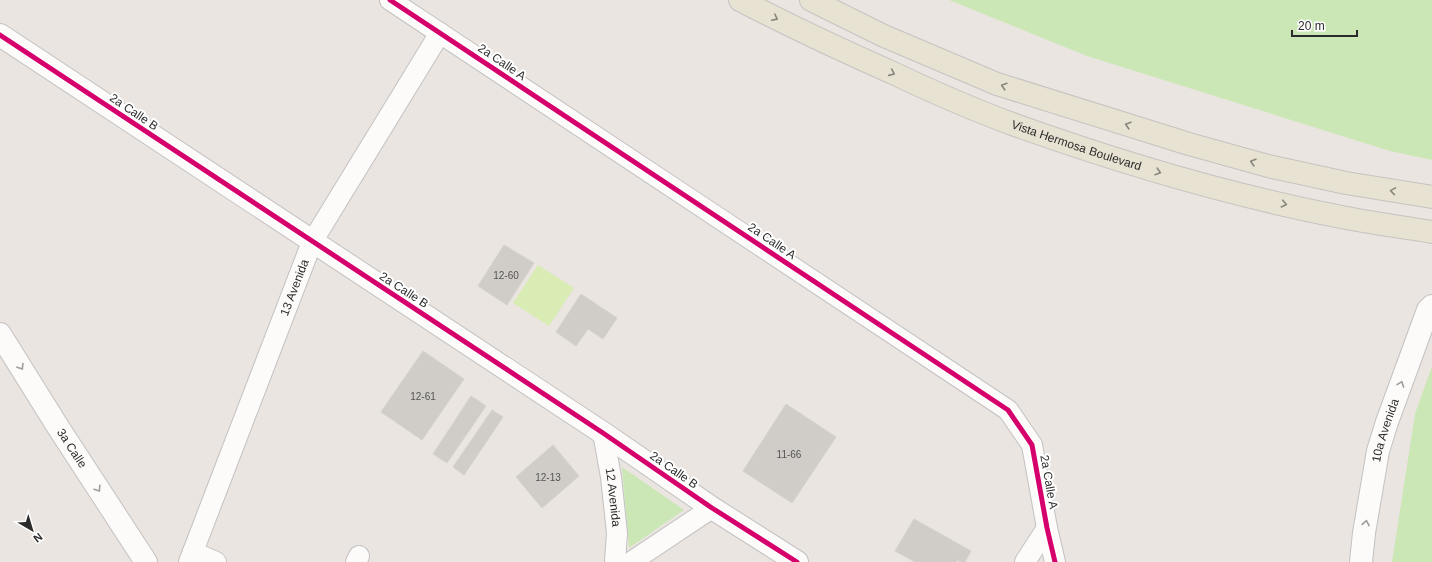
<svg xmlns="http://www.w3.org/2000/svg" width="1432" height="562" font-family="Arial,sans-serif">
  <rect width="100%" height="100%" fill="#eae5e0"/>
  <g fill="#cce7b6">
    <path d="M 949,0 L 1432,0 L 1432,160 L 1390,151 L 1087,56 Z"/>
    <path d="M 1432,366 L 1432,562 L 1392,562 L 1415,414 Z"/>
    <path d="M 622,467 L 684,510 L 629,548 Z"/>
  </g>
  <path fill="#d9ecb3" d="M 538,265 L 574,288 L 549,326 L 513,303 Z"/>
  <g fill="#d0cdc9" stroke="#d5d1cc">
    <path d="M 504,245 L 534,263 L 507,305 L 478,286 Z"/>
    <path d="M 581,294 L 617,318 L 603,339 L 588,329 L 576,346 L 556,332 Z"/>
    <path d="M 423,351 L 464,379 L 422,440 L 381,412 Z"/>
    <path d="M 471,396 L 486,406 L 447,463 L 433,454 Z"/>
    <path d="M 786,404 L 836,437 L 792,503 L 743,471 Z"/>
    <path d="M 492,410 L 503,417 L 464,475 L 453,467 Z"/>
    <path d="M 553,445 L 579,476 L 542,508 L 516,477 Z"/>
    <path d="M 914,519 L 971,551 L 965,562 L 961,562 L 957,560 L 956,562 L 915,562 L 895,551 Z"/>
  </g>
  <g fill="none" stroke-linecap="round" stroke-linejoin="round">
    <defs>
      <g id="minor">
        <path d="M 390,0 L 1008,410 L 1032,445 L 1047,528 L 1055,562"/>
        <path id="s1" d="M 603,433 L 611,477 L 617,533 L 615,562"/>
        <path d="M 193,552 L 216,562"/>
        <path id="s2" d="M 189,562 L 312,242 L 440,33"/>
        <path d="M 356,562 L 359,556"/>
        <path d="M 631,562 L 712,508"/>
        <path d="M 1025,562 L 1047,528"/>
      </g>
      <g id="tertiary">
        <path d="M 0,35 L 603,433 L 712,508 L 797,562"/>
        <path id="s3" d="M 0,334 L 58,427 L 146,562"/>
        <path id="s4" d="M 1361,562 L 1364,533 L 1378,451 L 1387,422 L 1428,310 L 1432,306"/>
      </g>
      <g id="primary">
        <path id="s5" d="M 740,0 C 790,26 841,50 893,73 C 933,92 974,110 1015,125 C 1127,165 1246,200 1363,221 C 1386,225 1409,228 1432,232"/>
        <path d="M 811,0 L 884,36 L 997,84 L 1189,144 L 1268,166 L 1346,183 L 1432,197"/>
      </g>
    </defs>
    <use href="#minor" stroke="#c3c1c2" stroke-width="22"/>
    <use href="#tertiary" stroke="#c3c1c2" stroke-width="24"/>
    <use href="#primary" stroke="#c5c3c1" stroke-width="24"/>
    <use href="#minor" stroke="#fcfbfa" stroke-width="20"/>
    <use href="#tertiary" stroke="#fcfbfa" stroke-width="22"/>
    <use href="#primary" stroke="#e8e2d2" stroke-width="22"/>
    <defs>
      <g id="cycleway">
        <path d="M 390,0 L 1008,410 L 1032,445 L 1047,528 L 1055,562"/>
        <path d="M 0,35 L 603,433 L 712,508 L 797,562"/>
      </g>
    </defs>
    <use href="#cycleway" stroke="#fff" stroke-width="8"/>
    <use href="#cycleway" stroke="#d6006c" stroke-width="5"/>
  </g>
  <defs><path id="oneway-chevron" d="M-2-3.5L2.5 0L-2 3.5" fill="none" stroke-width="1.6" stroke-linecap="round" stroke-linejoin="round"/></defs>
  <g stroke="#8a867e">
    <use href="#oneway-chevron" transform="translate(775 18) rotate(27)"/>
    <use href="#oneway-chevron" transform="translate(892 73) rotate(24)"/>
    <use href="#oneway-chevron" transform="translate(1004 86) rotate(-163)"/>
    <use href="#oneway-chevron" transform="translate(1128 125) rotate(-163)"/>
    <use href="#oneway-chevron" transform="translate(1253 162) rotate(-164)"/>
    <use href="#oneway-chevron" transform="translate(1158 172) rotate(18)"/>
    <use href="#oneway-chevron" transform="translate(1393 191) rotate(-171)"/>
    <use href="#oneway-chevron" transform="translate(1284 204) rotate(12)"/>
  </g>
  <g stroke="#9e9d9d">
    <use href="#oneway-chevron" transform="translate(21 367) rotate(58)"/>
    <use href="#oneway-chevron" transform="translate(1401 384) rotate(-70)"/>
    <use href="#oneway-chevron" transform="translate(98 489) rotate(57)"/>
    <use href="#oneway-chevron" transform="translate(1366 523) rotate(-80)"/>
  </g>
  <g text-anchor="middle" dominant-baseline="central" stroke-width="4" stroke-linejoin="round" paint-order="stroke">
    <g font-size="10" fill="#555453">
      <text x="506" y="275">12-60</text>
      <text x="423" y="396">12-61</text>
      <text x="789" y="454">11-66</text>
      <text x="548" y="477">12-13</text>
    </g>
    <g font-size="12" fill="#2b2b2b" stroke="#fff">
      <text transform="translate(502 62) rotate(34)">2a Calle A</text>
      <text transform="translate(134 112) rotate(34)">2a Calle B</text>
      <text stroke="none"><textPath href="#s5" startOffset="367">Vista Hermosa Boulevard</textPath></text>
      <text transform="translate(772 241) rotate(34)">2a Calle A</text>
      <text stroke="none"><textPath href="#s2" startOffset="294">13 Avenida</textPath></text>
      <text transform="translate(404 290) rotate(33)">2a Calle B</text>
      <text stroke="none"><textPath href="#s4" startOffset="134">10a Avenida</textPath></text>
      <text stroke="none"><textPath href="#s3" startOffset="135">3a Calle</textPath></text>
      <text transform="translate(674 470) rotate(35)">2a Calle B</text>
      <text transform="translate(1049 482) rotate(80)">2a Calle A</text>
      <text stroke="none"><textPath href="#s1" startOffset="65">12 Avenida</textPath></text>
    </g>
  </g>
  <g transform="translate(32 530) rotate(142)" stroke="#ffffff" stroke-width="3" paint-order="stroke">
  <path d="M0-3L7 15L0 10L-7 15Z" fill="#2b2b2b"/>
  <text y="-6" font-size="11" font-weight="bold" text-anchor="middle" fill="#2b2b2b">N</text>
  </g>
  <path d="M1292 30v6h65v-6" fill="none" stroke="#2b2b2b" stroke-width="2"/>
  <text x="1298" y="30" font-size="12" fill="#2b2b2b" stroke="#ffffff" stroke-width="3" paint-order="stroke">20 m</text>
</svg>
